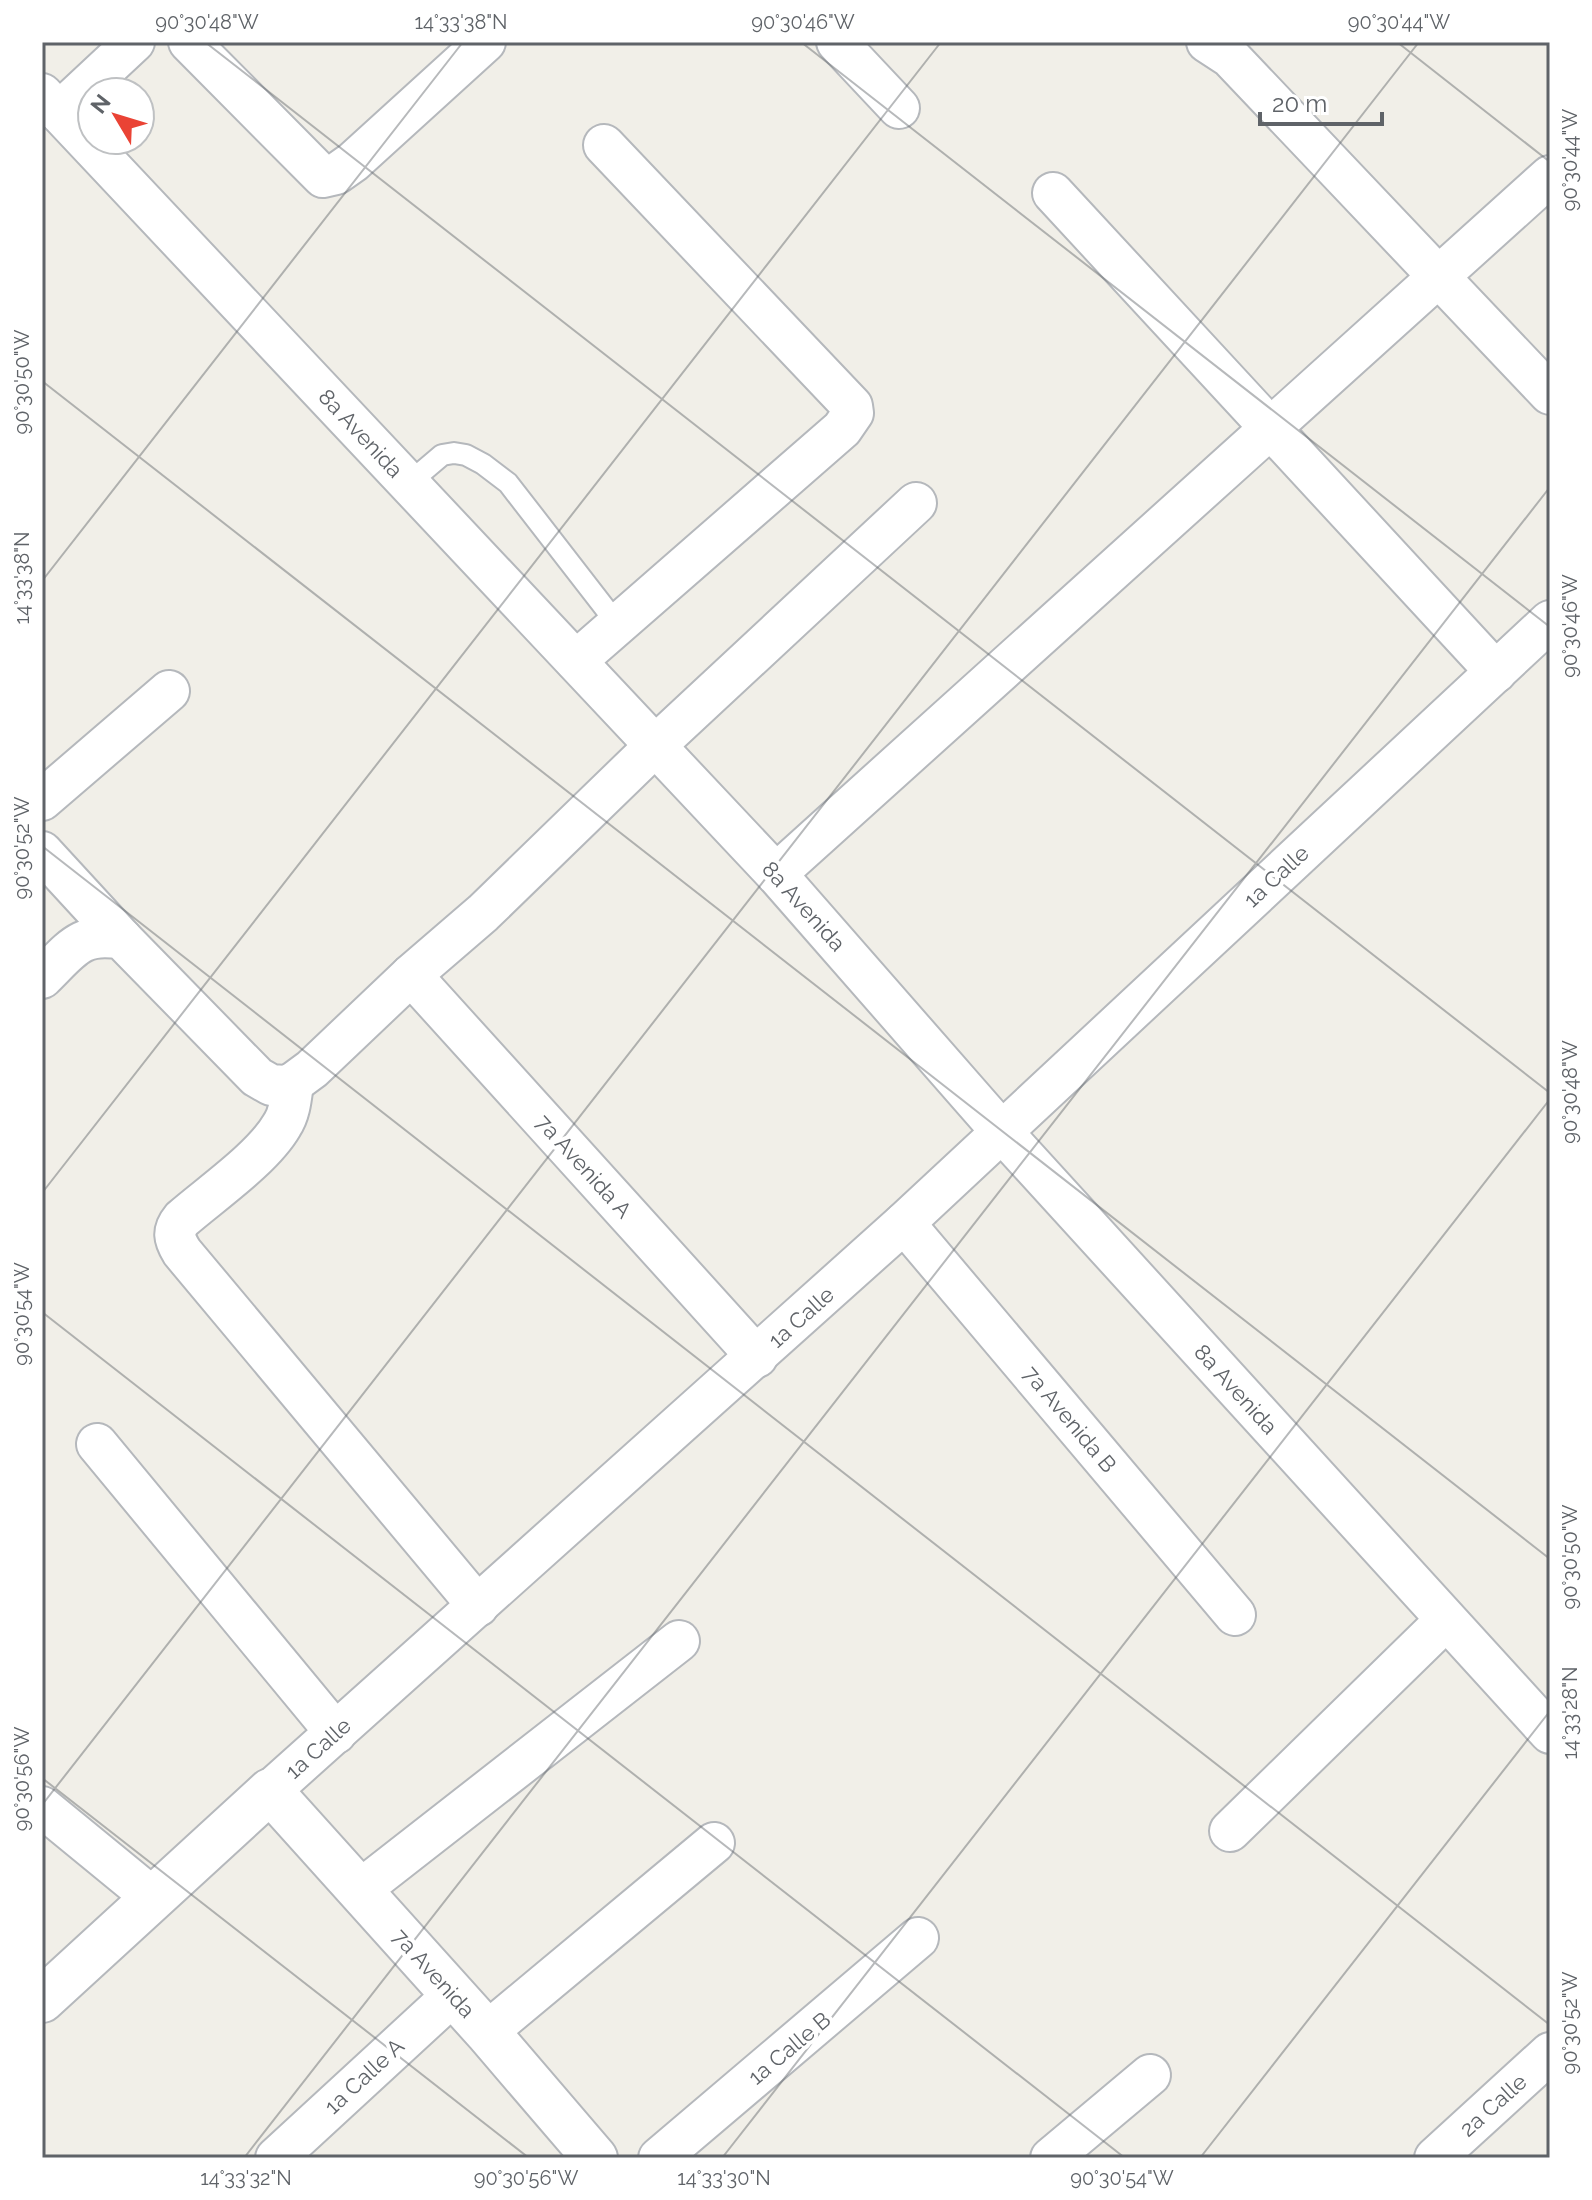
<svg xmlns="http://www.w3.org/2000/svg" width="1592" height="2200" font-family="Raleway,sans-serif">
  <rect width="100%" height="100%" fill="#f1efe8"/>
  <g fill="none" stroke-linecap="round" stroke-linejoin="round">
    <defs>
      <path id="service" d="M 409,483 L 442,455 L 454,453 L 466,455 L 483,464 L 508,483 L 618,625"/>
      <g id="minor">
        <path d="M 189,42 L 323,177 L 336,174 L 353,162 L 485,42"/>
        <path d="M 837,42 L 899,108"/>
        <path d="M 1207,42 L 1230,57 L 1550,394"/>
        <path d="M 42,94 L 776,874 L 1002,1132 L 1550,1733"/>
        <path d="M 59,112 L 134,42"/>
        <path d="M 1053,193 L 1496,672"/>
        <path d="M 576,661 L 842,429 L 853,413 L 852,406 L 604,145"/>
        <path d="M 42,800 L 169,691"/>
        <path d="M 42,852 L 122,939"/>
        <path d="M 776,874 L 1550,176"/>
        <path d="M 411,975 L 757,1357"/>
        <path d="M 42,978 C 71,950 80,931 122,939 L 257,1077 L 271,1085 L 285,1086 L 293,1083 L 312,1069 L 411,975 L 483,913 L 656,745 L 916,503"/>
        <path d="M 293,1083 C 291,1098 290,1113 282,1125 C 263,1158 212,1193 182,1219 C 172,1231 174,1239 182,1252 L 478,1606"/>
        <path d="M 904,1223 L 1235,1615"/>
        <path d="M 97,1444 L 336,1733"/>
        <path d="M 270,1791 L 904,1223 L 1550,621"/>
        <path d="M 42,1807 L 153,1898"/>
        <path d="M 1230,1831 L 1446,1620"/>
        <path d="M 360,1890 L 679,1641"/>
        <path d="M 487,2032 L 714,1843"/>
        <path d="M 276,2158 L 453,1995"/>
        <path d="M 659,2158 L 918,1938"/>
        <path d="M 1051,2158 L 1150,2075"/>
        <path d="M 1435,2158 L 1550,2053"/>
      </g>
      <path id="tertiary" d="M 42,2000 L 270,1791 L 487,2032 L 595,2158"/>
    </defs>
    <use href="#service" stroke="#b5b8bc" stroke-width="24"/>
    <use href="#minor" stroke="#b5b8bc" stroke-width="44"/>
    <use href="#tertiary" stroke="#b5b8bc" stroke-width="48"/>
    <use href="#service" stroke="#fff" stroke-width="20"/>
    <use href="#minor" stroke="#fff" stroke-width="40"/>
    <use href="#tertiary" stroke="#fff" stroke-width="44"/>
  </g>
  <path fill="none" stroke="#5f6368" stroke-width="2" stroke-opacity="0.45" d="M 205,42 L 1550,1093M 801,42 L 1550,627M 1397,42 L 1550,162M 42,381 L 1550,1559M 42,581 L 463,42M 42,846 L 1550,2025M 42,1193 L 941,42M 42,1312 L 1125,2158M 42,1778 L 529,2158M 42,1805 L 1419,42M 244,2158 L 1550,487M 722,2158 L 1550,1099M 1200,2158 L 1550,1711"/>
  <g text-anchor="middle" dominant-baseline="central" stroke-width="8" stroke-linejoin="round" paint-order="stroke">
    <g font-size="22" fill="#5f6368" stroke="#fff">
      <text transform="translate(361 433) rotate(47)">8a Avenida</text>
      <text transform="translate(1276 876) rotate(-43)">1a Calle</text>
      <text transform="translate(804 906) rotate(48)">8a Avenida</text>
      <text transform="translate(584 1166) rotate(48)">7a Avenida A</text>
      <text transform="translate(801 1317) rotate(-42)">1a Calle</text>
      <text transform="translate(1236 1389) rotate(48)">8a Avenida</text>
      <text transform="translate(1070 1419) rotate(50)">7a Avenida B</text>
      <text transform="translate(318 1748) rotate(-42)">1a Calle</text>
      <text transform="translate(434 1973) rotate(48)">7a Avenida</text>
      <text transform="translate(789 2048) rotate(-40)">1a Calle B</text>
      <text transform="translate(364 2076) rotate(-43)">1a Calle A</text>
      <text transform="translate(1493 2105) rotate(-42)">2a Calle</text>
    </g>
  </g>
  <rect width="1592" height="2200" fill="none" stroke="#ffffff" stroke-width="88"/>
  <g transform="translate(116 116) rotate(308)"><circle r="38" fill="#ffffff" stroke="#bfc1c3" stroke-width="2"/>
  <path d="M0-6L14 30L0 20L-14 30Z" fill="#ea4335"/>
  <text y="-12" font-size="22" font-weight="bold" text-anchor="middle" fill="#5f6368">N</text>
  </g>
  <path d="M1260 112v12h122v-12" fill="none" stroke="#5f6368" stroke-width="4"/>
  <text x="1272" y="112" font-size="24" fill="#5f6368" stroke="#ffffff" stroke-width="6" paint-order="stroke">20 m</text>
  <rect x="44" y="44" width="1504" height="2112" fill="none" stroke="#5f6368" stroke-width="3"/>
  <g font-size="20" text-anchor="middle" fill="#5f6368">
    <text x="207" y="29">90°30'48"W</text>
    <text x="461" y="29">14°33'38"N</text>
    <text x="803" y="29">90°30'46"W</text>
    <text x="1399" y="29">90°30'44"W</text>
    <text transform="translate(1570 160) rotate(-90)" y="7">90°30'44"W</text>
    <text transform="translate(22 382) rotate(-90)" y="7">90°30'50"W</text>
    <text transform="translate(22 578) rotate(-90)" y="7">14°33'38"N</text>
    <text transform="translate(1570 626) rotate(-90)" y="7">90°30'46"W</text>
    <text transform="translate(22 848) rotate(-90)" y="7">90°30'52"W</text>
    <text transform="translate(1570 1092) rotate(-90)" y="7">90°30'48"W</text>
    <text transform="translate(22 1314) rotate(-90)" y="7">90°30'54"W</text>
    <text transform="translate(1570 1557) rotate(-90)" y="7">90°30'50"W</text>
    <text transform="translate(1570 1713) rotate(-90)" y="7">14°33'28"N</text>
    <text transform="translate(22 1779) rotate(-90)" y="7">90°30'56"W</text>
    <text transform="translate(1570 2023) rotate(-90)" y="7">90°30'52"W</text>
    <text x="246" y="2185">14°33'32"N</text>
    <text x="526" y="2185">90°30'56"W</text>
    <text x="724" y="2185">14°33'30"N</text>
    <text x="1122" y="2185">90°30'54"W</text>
  </g>
</svg>
